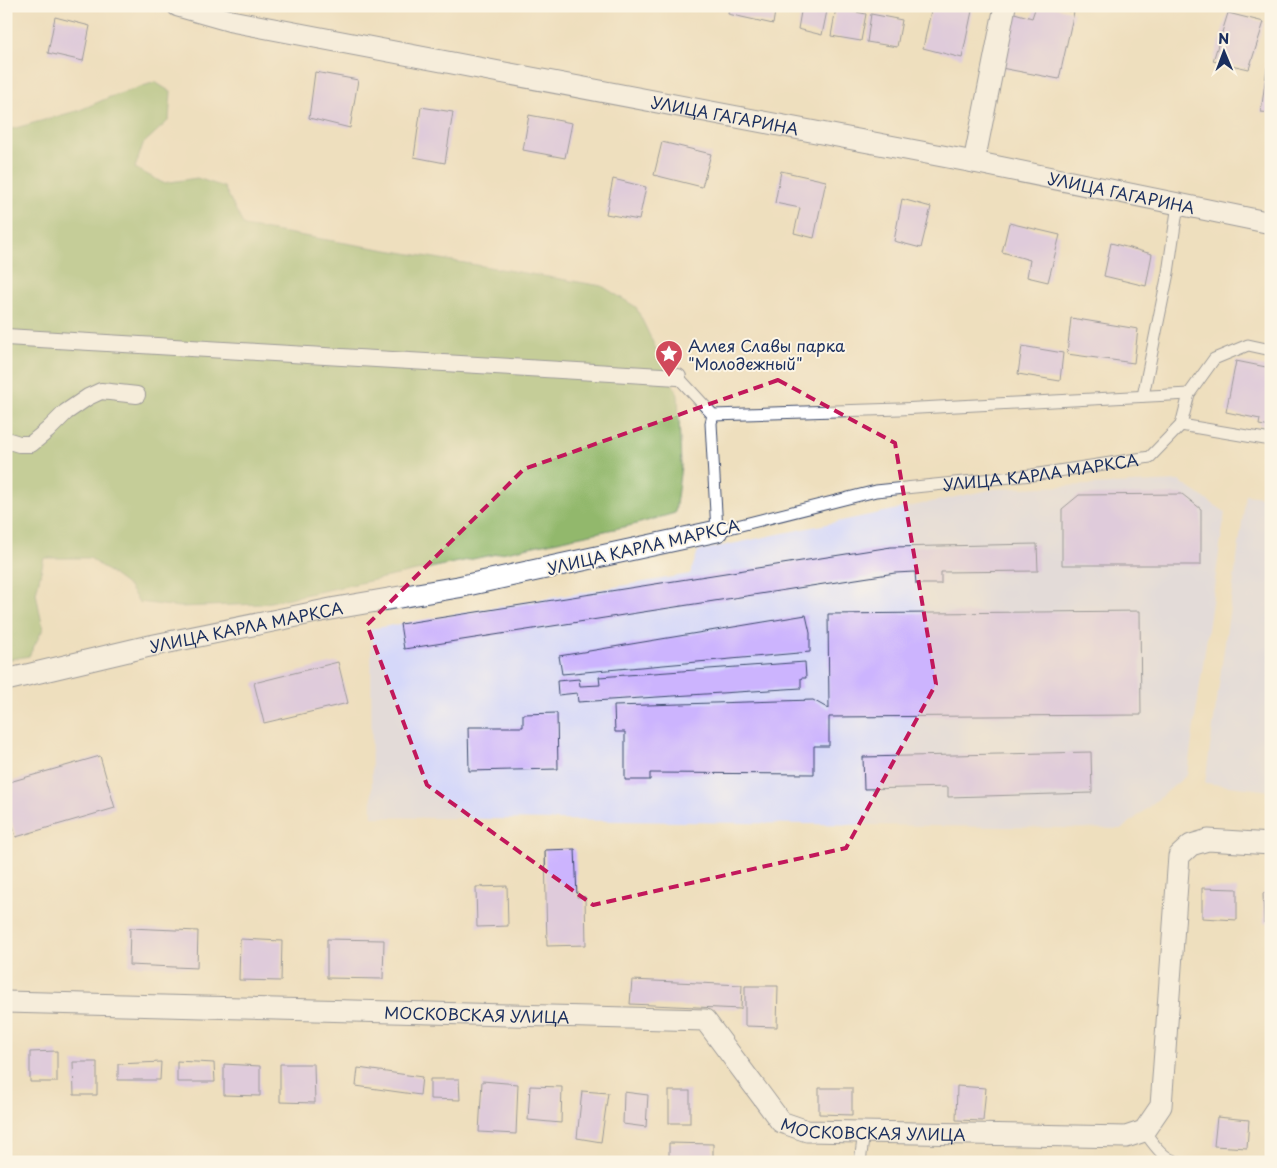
<svg xmlns="http://www.w3.org/2000/svg" width="1277" height="1168" font-family="'Playpen Sans',sans-serif">
  <rect width="100%" height="100%" fill="#fcf5e5"/>
  <filter id="ink" filterUnits="userSpaceOnUse"><feTurbulence type="fractalNoise" baseFrequency=".02" numOctaves="2"/><feDisplacementMap in="SourceGraphic" scale="10" xChannelSelector="R" yChannelSelector="G"/><feConvolveMatrix kernelMatrix="1 2 1 2 8 2 1 2 1" color-interpolation-filters="sRGB"/></filter>
  <filter id="wash" filterUnits="userSpaceOnUse"><feTurbulence type="fractalNoise" baseFrequency=".0096" numOctaves="4" result="noise"/><feDisplacementMap in="SourceGraphic" scale="20" xChannelSelector="R" yChannelSelector="G"/><feGaussianBlur stdDeviation="1.12" result="paint"/><feColorMatrix in="noise" values="0 0 0 0 0 0 0 0 0 0 0 0 0 0 0 0 0 1.4 0 .05"/><feComposite in="paint" operator="in"/></filter>
  <g filter="url(#wash)">
    <rect width="100%" height="100%" fill="#eedfbe"/>
    <g fill="#d5d8f9">
      <path d="M 1179,481 L 1225,512 L 1187,775 L 1122,829 L 372,817 L 371,629 L 690,574 L 698,551 L 994,489 Z"/>
      <path d="M 1246,495 L 1271,498 L 1271,791 L 1205,783 Z"/>
    </g>
    <path fill="#92b86c" stroke="#567465" d="M 155,82 L 171,92 L 169,120 L 143,144 L 135,168 L 163,183 L 197,178 L 224,187 L 244,226 L 602,286 L 636,307 L 678,395 L 681,466 L 675,513 L 633,525 L 261,604 L 179,607 L 139,602 L 128,586 L 90,558 L 44,558 L 36,593 L 43,629 L 29,656 L 6,660 L 6,127 L 12,129 L 80,110 L 110,97 Z"/>
    <g id="blocks">
      <g fill="#ccb4fe">
        <path d="M 729,6 L 776,6 L 773,24 L 728,14 Z"/>
        <path d="M 802,6 L 828,6 L 822,35 L 798,29 Z"/>
        <path d="M 932,6 L 945,6 L 972,11 L 962,58 L 923,48 Z"/>
        <path d="M 1036,6 L 1049,6 L 1074,12 L 1059,79 L 1001,68 L 1011,12 L 1032,18 Z"/>
        <path d="M 836,8 L 866,14 L 861,41 L 831,36 Z"/>
        <path d="M 1228,13 L 1264,22 L 1249,69 L 1213,61 Z"/>
        <path d="M 871,14 L 902,20 L 897,47 L 867,42 Z"/>
        <path d="M 55,17 L 90,26 L 83,61 L 48,53 Z"/>
        <path d="M 1267,67 L 1271,68 L 1271,113 L 1261,112 Z"/>
        <path d="M 315,72 L 358,80 L 350,128 L 309,118 Z"/>
        <path d="M 421,107 L 453,112 L 445,163 L 414,157 Z"/>
        <path d="M 529,115 L 572,123 L 565,158 L 523,150 Z"/>
        <path d="M 662,142 L 711,154 L 702,187 L 654,175 Z"/>
        <path d="M 781,171 L 826,181 L 814,238 L 794,233 L 800,208 L 775,203 Z"/>
        <path d="M 613,179 L 646,187 L 639,220 L 606,214 Z"/>
        <path d="M 902,199 L 931,207 L 921,248 L 894,241 Z"/>
        <path d="M 1009,223 L 1060,235 L 1048,282 L 1027,277 L 1030,260 L 1002,252 Z"/>
        <path d="M 1111,243 L 1152,254 L 1146,286 L 1104,276 Z"/>
        <path d="M 1071,318 L 1138,329 L 1134,363 L 1067,354 Z"/>
        <path d="M 1022,346 L 1063,353 L 1060,381 L 1018,374 Z"/>
        <path d="M 1236,361 L 1271,368 L 1271,427 L 1259,425 L 1260,419 L 1226,412 Z"/>
        <path d="M 1182,494 L 1201,509 L 1201,565 L 1062,565 L 1062,509 L 1079,495 Z"/>
        <path d="M 1037,544 L 1038,571 L 941,572 L 941,584 L 916,584 L 915,572 L 895,573 L 404,649 L 400,624 L 891,547 Z"/>
        <path d="M 1140,611 L 1141,715 L 829,717 L 829,746 L 814,746 L 814,774 L 650,773 L 650,780 L 625,780 L 625,732 L 615,732 L 614,706 L 813,700 L 829,709 L 828,614 Z"/>
        <path d="M 806,615 L 810,633 L 810,652 L 562,674 L 559,656 Z"/>
        <path d="M 338,662 L 348,703 L 264,723 L 254,683 Z"/>
        <path d="M 805,662 L 806,678 L 801,678 L 801,688 L 578,702 L 577,693 L 558,695 L 557,681 L 579,679 L 580,686 L 600,685 L 599,677 Z"/>
        <path d="M 557,713 L 558,769 L 469,771 L 468,727 L 523,727 L 523,714 Z"/>
        <path d="M 1091,752 L 1092,793 L 948,797 L 948,787 L 864,789 L 863,757 Z"/>
        <path d="M 100,756 L 115,808 L 16,837 L 6,804 L 6,783 Z"/>
        <path d="M 575,849 L 577,897 L 585,897 L 586,945 L 547,946 L 545,850 Z"/>
        <path d="M 507,886 L 508,926 L 477,927 L 476,887 Z"/>
        <path d="M 1202,888 L 1237,889 L 1237,920 L 1202,918 Z"/>
        <path d="M 1263,893 L 1271,893 L 1271,923 L 1264,923 Z"/>
        <path d="M 130,928 L 198,931 L 197,968 L 129,965 Z"/>
        <path d="M 240,939 L 282,941 L 281,981 L 239,980 Z"/>
        <path d="M 327,939 L 384,940 L 383,979 L 327,978 Z"/>
        <path d="M 632,980 L 742,985 L 741,1009 L 630,1004 Z"/>
        <path d="M 745,986 L 778,986 L 777,1027 L 745,1026 Z"/>
        <path d="M 57,1051 L 57,1082 L 30,1082 L 30,1052 Z"/>
        <path d="M 177,1061 L 214,1063 L 215,1082 L 177,1082 Z"/>
        <path d="M 73,1062 L 97,1062 L 97,1095 L 74,1095 Z"/>
        <path d="M 161,1062 L 160,1080 L 118,1080 L 118,1064 Z"/>
        <path d="M 224,1064 L 260,1066 L 260,1096 L 224,1095 Z"/>
        <path d="M 280,1064 L 314,1064 L 315,1103 L 280,1102 Z"/>
        <path d="M 358,1068 L 422,1077 L 420,1095 L 356,1086 Z"/>
        <path d="M 430,1079 L 459,1079 L 460,1100 L 430,1099 Z"/>
        <path d="M 482,1081 L 518,1084 L 516,1134 L 479,1132 Z"/>
        <path d="M 530,1086 L 562,1087 L 561,1123 L 528,1120 Z"/>
        <path d="M 957,1086 L 986,1088 L 983,1121 L 956,1120 Z"/>
        <path d="M 819,1088 L 852,1088 L 852,1115 L 819,1114 Z"/>
        <path d="M 582,1091 L 608,1093 L 601,1142 L 577,1138 Z"/>
        <rect x="669" y="1091" width="21" height="32"/>
        <path d="M 624,1092 L 648,1095 L 646,1127 L 623,1124 Z"/>
        <path d="M 1217,1117 L 1249,1120 L 1247,1148 L 1214,1146 Z"/>
        <path d="M 669,1143 L 713,1144 L 713,1162 L 669,1162 Z"/>
      </g>
    </g>
  </g>
  <g filter="url(#ink)">
    <use href="#blocks" fill-opacity="0" stroke="#3b496c" stroke-width="1"/>
    <g fill="none" stroke-linecap="round" stroke-linejoin="round">
      <defs>
        <g id="service">
          <path d="M 678,377 L 713,415 L 900,409 L 1189,394"/>
          <path d="M 1143,396 L 1168,273 L 1178,204"/>
          <path id="s1" d="M 713,415 L 711,423 L 717,531 L 876,491 L 1032,475 L 1150,457 L 1181,425 L 1271,440"/>
          <path d="M 1181,425 L 1189,394 L 1214,359 L 1248,345 L 1271,350"/>
          <path d="M 1144,1131 C 1153,1143 1162,1158 1177,1162"/>
          <path d="M 860,1162 L 864,1132"/>
        </g>
        <g id="pedestrian">
          <path d="M 6,337 L 678,377"/>
          <path d="M 6,440 L 19,444 L 31,444 L 48,430 L 66,412 L 88,397 L 101,391 L 137,395"/>
        </g>
        <g id="minor">
          <path id="s2" d="M 178,6 L 231,21 L 974,162 L 1271,223"/>
          <path d="M 974,162 L 1005,6"/>
          <path id="s3" d="M 6,680 L 145,647 L 336,608 L 458,587 L 717,531"/>
          <path id="s4" d="M 6,1002 L 705,1020 L 781,1122 L 807,1131 L 1126,1137 L 1144,1131 L 1161,1106 L 1179,856 L 1191,845 L 1208,840 L 1271,844"/>
        </g>
      </defs>
      <use href="#service" stroke="#3b496c" stroke-width="13"/>
      <use href="#pedestrian" stroke="#3b496c" stroke-width="18"/>
      <use href="#minor" stroke="#3b496c" stroke-width="23"/>
      <use href="#service" stroke="#fff" stroke-width="11"/>
      <use href="#pedestrian" stroke="#fff" stroke-width="16"/>
      <use href="#minor" stroke="#fff" stroke-width="21"/>
    </g>
  </g>
  <path d="M0 0H1277V1168H0ZM 778,380 L 895,443 L 936,684 L 846,848 L 593,905 L 427,785 L 367,625 L 524,469 Z" fill="#eedfbe" fill-opacity=".55" fill-rule="evenodd"/>
  <path fill="none" stroke="#c2185b" stroke-width="4" stroke-dasharray="10 6" stroke-linejoin="round" d="M 778,380 L 895,443 L 936,684 L 846,848 L 593,905 L 427,785 L 367,625 L 524,469 Z"/>
  <defs>
    <symbol id="sight-pin" viewBox="-11 -11 22 30"><path d="M0 17L-7.5 6A9.5 9.5 0 1 1 7.5 6Z" fill="#d1495b" stroke="#fcf5e5"/><path d="M0-6L1.8-2.2L6-1.7L2.9 1.2L3.7 5.4L0 3.3L-3.7 5.4L-2.9 1.2L-6-1.7L-1.8-2.2Z" fill="#fff"/></symbol>
  </defs>
  <g fill-rule="evenodd">
    <use href="#sight-pin" x="653" y="338" width="32" height="43"/>
  </g>
  <g text-anchor="middle" dominant-baseline="central" stroke-width="4" stroke-linejoin="round" paint-order="stroke">
    <g font-size="16" fill="#1b2f5e" stroke="#fcf5e5">
      <text stroke="none"><textPath href="#s2" startOffset="558">УЛИЦА ГАГАРИНА</textPath></text>
      <text stroke="none"><textPath href="#s2" startOffset="962">УЛИЦА ГАГАРИНА</textPath></text>
      <text stroke="none"><textPath href="#s1" startOffset="446">УЛИЦА КАРЛА МАРКСА</textPath></text>
      <text transform="translate(643 546) rotate(-13)">УЛИЦА КАРЛА МАРКСА</text>
      <text stroke="none"><textPath href="#s3" startOffset="246">УЛИЦА КАРЛА МАРКСА</textPath></text>
      <text stroke="none"><textPath href="#s4" startOffset="471">МОСКОВСКАЯ УЛИЦА</textPath></text>
      <text stroke="none"><textPath href="#s4" startOffset="920">МОСКОВСКАЯ УЛИЦА</textPath></text>
    </g>
    <g font-size="16" fill="#1b2f5e" stroke="#fcf5e5" text-anchor="start">
      <text x="688" y="345">Аллея Славы парка<tspan x="688" dy="18">"Молодежный"</tspan></text>
    </g>
  </g>
  <rect width="1277" height="1168" fill="none" stroke="#fcf5e5" stroke-width="25"/>
  <g transform="translate(1224 52) rotate(359)" stroke="#fcf5e5" stroke-width="4" paint-order="stroke">
  <path d="M0-4L9 19L0 12L-9 19Z" fill="#1b2f5e"/>
  <text y="-8" font-size="14" font-weight="bold" text-anchor="middle" fill="#1b2f5e">N</text>
  </g>
</svg>
